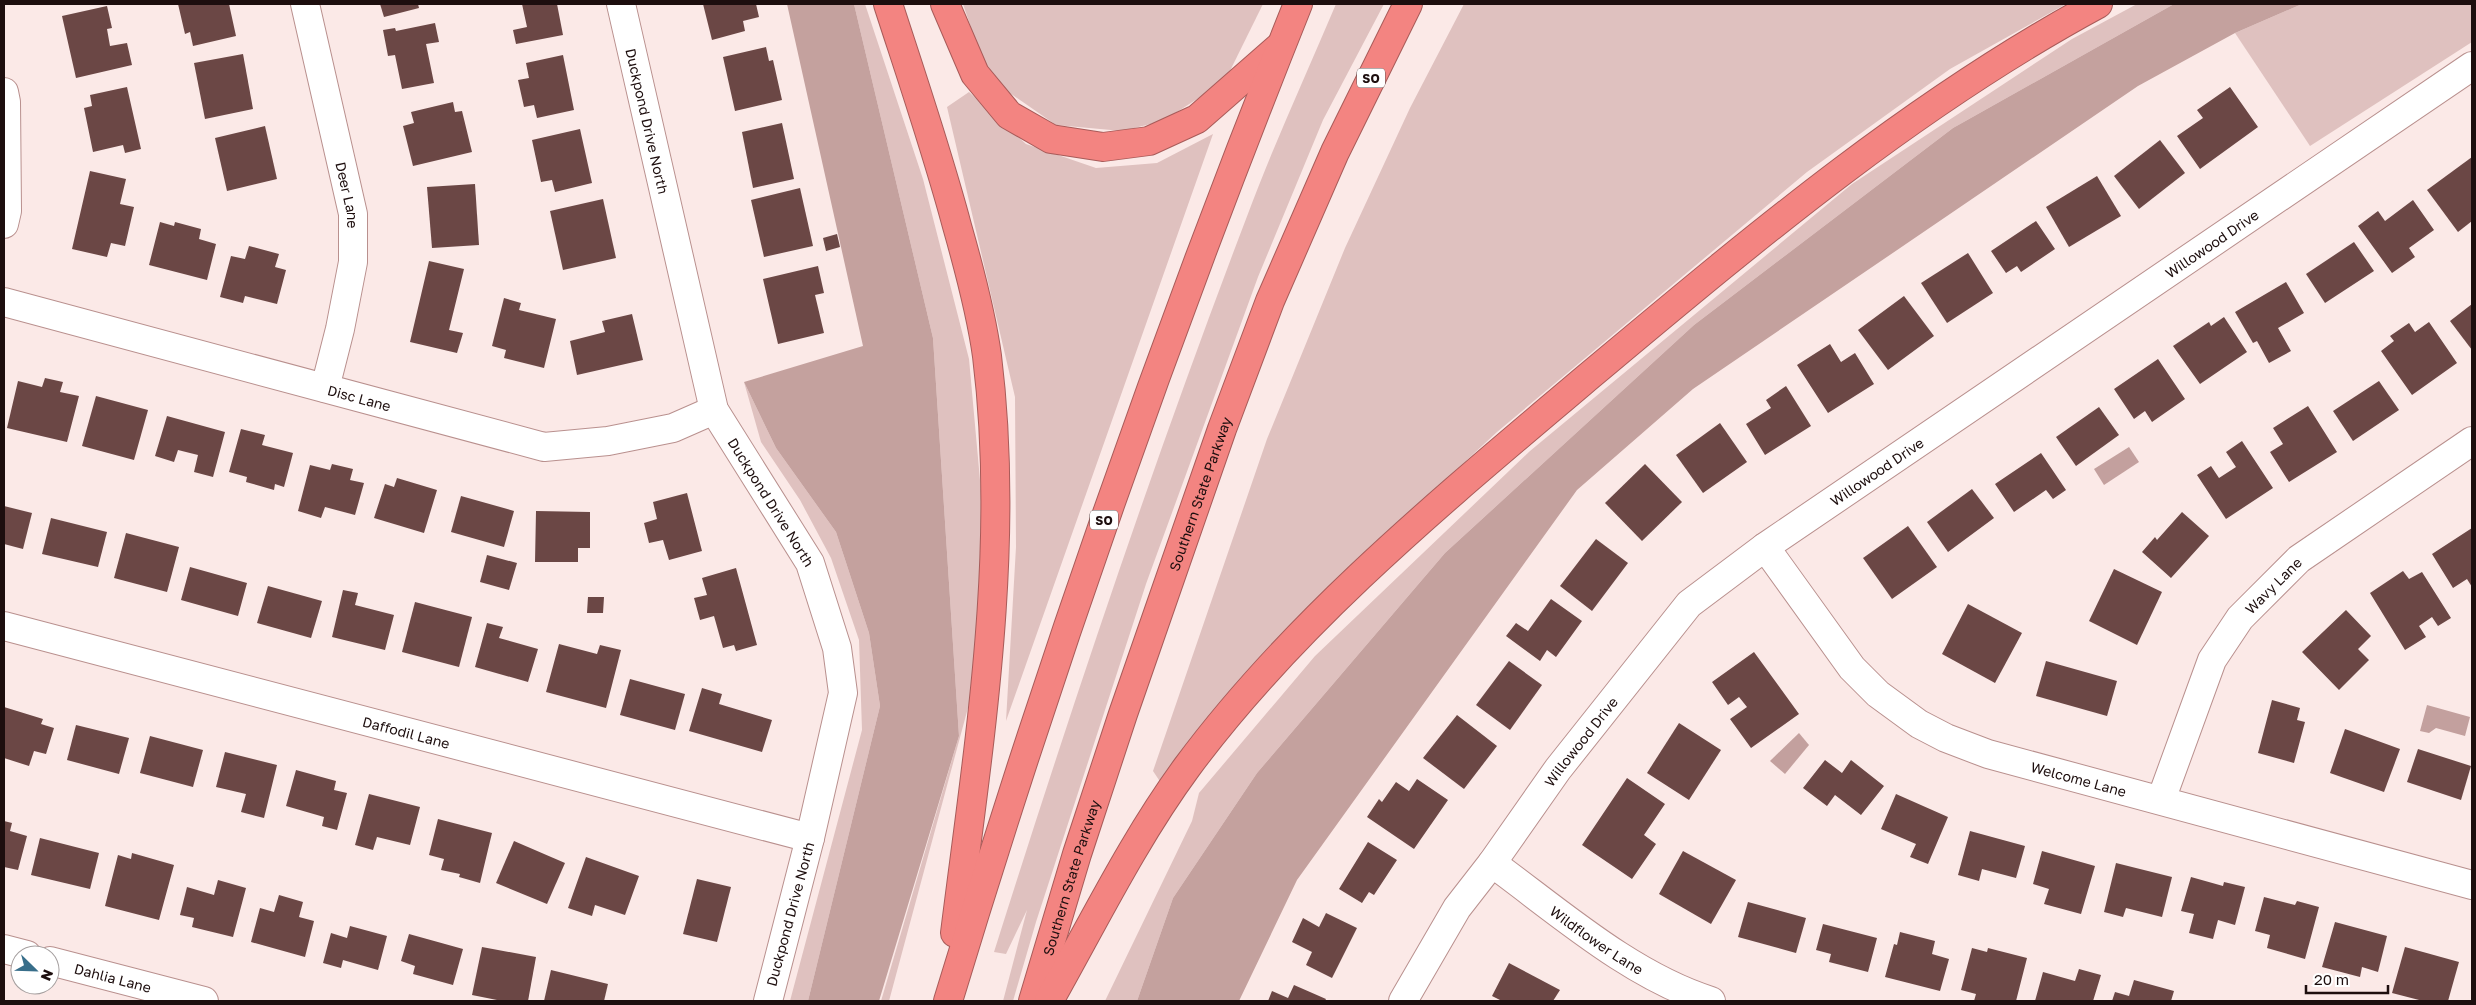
<svg xmlns="http://www.w3.org/2000/svg" width="2476" height="1005" font-family="'Golos Text',sans-serif">
  <rect width="100%" height="100%" fill="#fbe9e7"/>
  <g fill="#dfc1bf">
    <path d="M 854,4 L 865,4 L 923,179 L 969,359 L 984,524 L 976,678 L 889,1001 L 881,1001 L 959,736 L 933,338 Z"/>
    <path d="M 963,4 L 1263,4 L 1225,81 L 1163,121 L 1122,131 L 1056,125 L 1007,91 L 984,66 Z"/>
    <path d="M 1336,4 L 1384,4 L 1323,120 L 1258,277 L 1146,584 L 1036,922 L 1013,1001 L 1003,1001 L 1027,910 L 1006,954 L 994,952 C 1072,705 1154,460 1246,219 C 1273,146 1306,75 1336,4 Z"/>
    <path d="M 1464,4 L 2066,4 L 1950,69 L 1807,172 L 1497,432 L 1355,564 L 1161,783 L 1153,771 L 1267,439 L 1345,248 L 1410,108 Z"/>
    <path d="M 2137,4 L 2174,4 L 1953,128 L 1694,325 L 1445,553 L 1257,773 L 1173,898 L 1137,1001 L 1105,1001 L 1192,821 L 1199,793 L 1315,656 L 1530,451 L 1852,184 L 2072,39 Z"/>
    <path d="M 2302,4 L 2472,4 L 2472,42 L 2310,146 L 2235,33 Z"/>
    <path d="M 969,92 L 1026,144 L 1096,168 L 1157,163 L 1213,134 L 1006,721 L 1016,547 L 1015,397 L 947,107 Z"/>
    <path d="M 744,382 L 776,448 L 836,532 L 869,633 L 880,706 L 808,1001 L 790,1001 L 862,730 L 859,640 L 831,558 L 800,500 L 761,442 Z"/>
  </g>
  <g fill="#c4a19e">
    <path d="M 787,4 L 854,4 L 933,338 L 959,736 L 879,1001 L 808,1001 L 880,706 L 869,633 L 836,532 L 776,448 L 744,382 L 863,346 Z"/>
    <path d="M 2174,4 L 2302,4 L 2235,33 L 2138,86 L 1693,389 L 1577,490 L 1297,880 L 1239,1001 L 1137,1001 L 1173,898 L 1257,773 L 1445,553 L 1694,325 L 1953,128 Z"/>
  </g>
  <g fill="#c3a09e">
    <path d="M 2129,447 L 2139,462 L 2104,485 L 2094,469 Z"/>
    <path d="M 2427,705 L 2470,717 L 2465,736 L 2436,728 L 2429,733 L 2420,731 Z"/>
    <path d="M 1799,733 L 1809,745 L 1785,774 L 1770,761 Z"/>
  </g>
  <g fill="#6b4745">
    <path d="M 178,4 L 229,4 L 236,36 L 193,46 L 190,32 L 185,34 Z"/>
    <path d="M 380,4 L 418,4 L 419,8 L 384,17 Z"/>
    <path d="M 522,4 L 557,4 L 563,35 L 516,44 L 513,30 L 527,27 Z"/>
    <path d="M 703,4 L 756,4 L 759,17 L 743,21 L 745,31 L 712,40 Z"/>
    <path d="M 107,6 L 112,28 L 107,29 L 110,46 L 127,43 L 132,65 L 76,78 L 62,16 Z"/>
    <path d="M 435,23 L 439,42 L 426,44 L 434,83 L 402,89 L 395,55 L 388,56 L 383,30 L 395,28 L 396,31 Z"/>
    <path d="M 766,47 L 769,61 L 773,60 L 782,100 L 735,111 L 723,57 Z"/>
    <path d="M 243,54 L 253,109 L 205,119 L 194,63 Z"/>
    <path d="M 563,55 L 574,110 L 537,118 L 534,105 L 524,107 L 518,80 L 529,78 L 526,63 Z"/>
    <path d="M 127,87 L 141,149 L 125,153 L 123,145 L 93,152 L 84,108 L 92,106 L 90,95 Z"/>
    <path d="M 2230,87 L 2258,127 L 2200,169 L 2177,136 L 2203,118 L 2197,110 Z"/>
    <path d="M 453,102 L 455,112 L 462,111 L 472,152 L 413,166 L 403,126 L 414,123 L 411,112 Z"/>
    <path d="M 782,123 L 794,179 L 753,188 L 742,132 Z"/>
    <path d="M 265,126 L 277,179 L 227,191 L 215,138 Z"/>
    <path d="M 580,129 L 592,183 L 555,192 L 552,180 L 541,182 L 532,140 Z"/>
    <path d="M 2160,140 L 2185,173 L 2139,209 L 2114,176 Z"/>
    <path d="M 2472,157 L 2472,221 L 2458,232 L 2427,190 Z"/>
    <path d="M 90,171 L 126,179 L 120,204 L 134,207 L 125,246 L 111,243 L 107,257 L 72,249 Z"/>
    <path d="M 2097,176 L 2121,216 L 2069,247 L 2046,207 Z"/>
    <path d="M 475,184 L 479,245 L 432,248 L 427,187 Z"/>
    <path d="M 800,188 L 813,246 L 764,257 L 751,200 Z"/>
    <path d="M 603,199 L 616,258 L 563,270 L 550,211 Z"/>
    <path d="M 2413,200 L 2434,230 L 2409,248 L 2415,257 L 2392,273 L 2358,226 L 2378,211 L 2385,221 Z"/>
    <path d="M 2036,221 L 2055,249 L 2021,272 L 2017,266 L 2006,273 L 1991,251 Z"/>
    <path d="M 160,222 L 174,226 L 175,222 L 201,229 L 199,239 L 216,244 L 207,280 L 149,265 Z"/>
    <path d="M 837,234 L 840,247 L 826,251 L 823,238 Z"/>
    <path d="M 2354,242 L 2374,271 L 2325,303 L 2306,274 Z"/>
    <path d="M 249,246 L 279,254 L 275,267 L 286,270 L 277,304 L 245,296 L 243,303 L 220,297 L 231,256 L 245,259 Z"/>
    <path d="M 1968,253 L 1993,293 L 1947,323 L 1921,283 Z"/>
    <path d="M 429,261 L 464,269 L 449,330 L 463,333 L 457,353 L 410,342 Z"/>
    <path d="M 818,266 L 824,293 L 815,295 L 824,333 L 778,344 L 763,279 Z"/>
    <path d="M 2286,282 L 2304,313 L 2278,328 L 2291,351 L 2269,363 L 2257,341 L 2253,343 L 2235,312 Z"/>
    <path d="M 1904,296 L 1934,336 L 1888,370 L 1858,330 Z"/>
    <path d="M 504,298 L 521,303 L 519,310 L 556,319 L 544,368 L 504,358 L 506,350 L 492,346 Z"/>
    <path d="M 2472,304 L 2472,350 L 2450,321 Z"/>
    <path d="M 632,314 L 643,360 L 577,375 L 570,341 L 605,332 L 602,321 Z"/>
    <path d="M 2224,317 L 2247,352 L 2200,384 L 2173,346 L 2209,322 L 2211,326 Z"/>
    <path d="M 2429,322 L 2457,363 L 2412,395 L 2381,351 L 2394,341 L 2390,336 L 2409,323 L 2415,332 Z"/>
    <path d="M 1830,344 L 1841,362 L 1855,353 L 1874,384 L 1828,413 L 1797,365 Z"/>
    <path d="M 2158,359 L 2185,399 L 2152,422 L 2145,411 L 2134,419 L 2114,389 Z"/>
    <path d="M 45,378 L 63,382 L 60,392 L 79,396 L 67,442 L 7,428 L 18,381 L 42,387 Z"/>
    <path d="M 2379,381 L 2399,410 L 2353,441 L 2333,411 Z"/>
    <path d="M 1786,386 L 1811,426 L 1765,455 L 1746,424 L 1771,408 L 1766,400 Z"/>
    <path d="M 96,396 L 148,410 L 134,460 L 82,446 Z"/>
    <path d="M 2308,406 L 2337,452 L 2289,482 L 2270,452 L 2283,444 L 2273,428 Z"/>
    <path d="M 2099,407 L 2119,435 L 2076,466 L 2056,437 Z"/>
    <path d="M 167,416 L 225,432 L 213,477 L 194,472 L 198,455 L 178,450 L 174,462 L 155,456 Z"/>
    <path d="M 1720,423 L 1747,462 L 1703,493 L 1676,455 Z"/>
    <path d="M 241,429 L 265,435 L 262,445 L 293,453 L 284,487 L 275,484 L 274,490 L 246,482 L 247,477 L 229,472 Z"/>
    <path d="M 2242,441 L 2273,488 L 2226,519 L 2197,475 L 2211,466 L 2219,478 L 2236,467 L 2226,452 Z"/>
    <path d="M 2041,453 L 2066,490 L 2053,499 L 2046,490 L 2014,512 L 1995,484 Z"/>
    <path d="M 332,464 L 353,469 L 350,480 L 364,483 L 355,515 L 325,507 L 321,518 L 298,511 L 310,465 L 330,470 Z"/>
    <path d="M 1645,464 L 1682,502 L 1642,541 L 1605,503 Z"/>
    <path d="M 397,478 L 437,490 L 424,533 L 374,518 L 385,484 L 394,487 Z"/>
    <path d="M 1972,489 L 1994,518 L 1948,552 L 1927,522 Z"/>
    <path d="M 687,493 L 702,551 L 669,560 L 663,540 L 649,543 L 644,523 L 657,519 L 653,502 Z"/>
    <path d="M 461,496 L 514,511 L 504,547 L 451,532 Z"/>
    <path d="M 4,506 L 32,513 L 23,549 L 4,544 Z"/>
    <path d="M 536,511 L 590,512 L 590,548 L 578,548 L 578,562 L 535,562 Z"/>
    <path d="M 2182,512 L 2209,536 L 2171,578 L 2142,552 L 2155,537 L 2157,540 Z"/>
    <path d="M 51,518 L 107,532 L 98,567 L 42,554 Z"/>
    <path d="M 1908,526 L 1937,567 L 1892,599 L 1863,558 Z"/>
    <path d="M 2472,528 L 2472,587 L 2467,579 L 2453,588 L 2432,554 Z"/>
    <path d="M 126,533 L 179,547 L 167,592 L 114,578 Z"/>
    <path d="M 1596,539 L 1628,563 L 1592,611 L 1560,586 Z"/>
    <path d="M 487,555 L 517,563 L 509,590 L 480,582 Z"/>
    <path d="M 190,567 L 247,583 L 238,616 L 181,600 Z"/>
    <path d="M 736,568 L 757,645 L 736,651 L 734,645 L 723,648 L 714,616 L 700,620 L 694,598 L 707,595 L 702,578 Z"/>
    <path d="M 2114,569 L 2162,592 L 2137,645 L 2089,621 Z"/>
    <path d="M 2403,571 L 2409,579 L 2422,572 L 2451,618 L 2438,626 L 2432,617 L 2419,626 L 2426,637 L 2405,650 L 2370,593 Z"/>
    <path d="M 268,586 L 322,601 L 311,638 L 257,623 Z"/>
    <path d="M 343,590 L 358,593 L 355,605 L 394,615 L 385,650 L 332,637 Z"/>
    <path d="M 588,597 L 604,597 L 603,613 L 587,613 Z"/>
    <path d="M 1551,599 L 1582,621 L 1556,657 L 1547,650 L 1540,661 L 1506,636 L 1516,623 L 1528,631 Z"/>
    <path d="M 415,602 L 472,617 L 459,667 L 402,652 Z"/>
    <path d="M 1968,604 L 2022,633 L 1995,683 L 1942,654 Z"/>
    <path d="M 2346,610 L 2371,636 L 2358,649 L 2369,660 L 2339,690 L 2302,652 Z"/>
    <path d="M 487,623 L 503,627 L 499,638 L 538,649 L 528,682 L 475,667 Z"/>
    <path d="M 559,644 L 597,654 L 600,645 L 621,650 L 606,708 L 546,692 Z"/>
    <path d="M 1754,652 L 1799,714 L 1751,748 L 1730,719 L 1747,707 L 1739,697 L 1728,705 L 1712,682 Z"/>
    <path d="M 1509,661 L 1542,685 L 1510,730 L 1476,705 Z"/>
    <path d="M 2046,661 L 2117,681 L 2107,716 L 2036,696 Z"/>
    <path d="M 630,679 L 685,694 L 675,730 L 620,715 Z"/>
    <path d="M 702,688 L 722,694 L 719,704 L 772,720 L 762,752 L 689,731 Z"/>
    <path d="M 2272,700 L 2300,708 L 2297,720 L 2305,722 L 2294,763 L 2258,753 Z"/>
    <path d="M 4,707 L 43,719 L 41,724 L 54,728 L 46,754 L 34,751 L 29,766 L 4,758 Z"/>
    <path d="M 1457,715 L 1497,746 L 1464,789 L 1423,758 Z"/>
    <path d="M 1679,723 L 1721,750 L 1689,800 L 1647,773 Z"/>
    <path d="M 76,725 L 129,738 L 119,774 L 67,760 Z"/>
    <path d="M 2345,729 L 2400,749 L 2384,792 L 2330,773 Z"/>
    <path d="M 150,736 L 203,750 L 193,787 L 140,773 Z"/>
    <path d="M 2418,749 L 2471,766 L 2461,800 L 2407,782 Z"/>
    <path d="M 225,752 L 277,765 L 264,818 L 241,812 L 246,794 L 216,787 Z"/>
    <path d="M 1825,760 L 1842,773 L 1851,760 L 1884,786 L 1861,815 L 1835,795 L 1827,806 L 1803,788 Z"/>
    <path d="M 296,770 L 336,781 L 334,790 L 347,793 L 337,830 L 322,826 L 324,817 L 286,806 Z"/>
    <path d="M 1627,778 L 1665,804 L 1644,835 L 1656,844 L 1632,879 L 1582,845 Z"/>
    <path d="M 1417,779 L 1448,800 L 1414,849 L 1367,817 L 1379,799 L 1382,802 L 1396,782 L 1409,791 Z"/>
    <path d="M 369,794 L 420,807 L 410,845 L 377,837 L 373,850 L 355,845 Z"/>
    <path d="M 1896,794 L 1948,817 L 1928,864 L 1910,857 L 1916,844 L 1881,829 Z"/>
    <path d="M 438,819 L 492,833 L 480,883 L 459,877 L 460,874 L 441,870 L 444,859 L 429,855 Z"/>
    <path d="M 4,821 L 12,823 L 10,831 L 27,836 L 18,870 L 4,867 Z"/>
    <path d="M 1970,831 L 2025,846 L 2016,878 L 1982,869 L 1979,881 L 1958,875 Z"/>
    <path d="M 40,838 L 99,853 L 90,889 L 31,875 Z"/>
    <path d="M 514,841 L 565,863 L 547,904 L 496,883 Z"/>
    <path d="M 1368,842 L 1397,860 L 1374,895 L 1369,892 L 1362,903 L 1339,889 Z"/>
    <path d="M 1683,851 L 1736,880 L 1711,924 L 1659,894 Z"/>
    <path d="M 2042,851 L 2095,866 L 2081,914 L 2044,904 L 2049,889 L 2033,884 Z"/>
    <path d="M 132,853 L 174,865 L 159,920 L 105,906 L 118,855 L 131,859 Z"/>
    <path d="M 586,857 L 639,876 L 625,915 L 595,905 L 592,916 L 568,908 Z"/>
    <path d="M 2116,863 L 2172,877 L 2162,917 L 2126,908 L 2123,917 L 2104,912 Z"/>
    <path d="M 2191,877 L 2223,886 L 2224,882 L 2245,887 L 2235,925 L 2218,920 L 2213,939 L 2189,933 L 2194,914 L 2181,911 Z"/>
    <path d="M 697,879 L 731,887 L 717,942 L 683,934 Z"/>
    <path d="M 218,880 L 246,888 L 233,937 L 192,927 L 194,918 L 180,915 L 187,887 L 214,895 Z"/>
    <path d="M 279,895 L 303,902 L 299,917 L 314,921 L 305,957 L 251,942 L 260,908 L 274,912 Z"/>
    <path d="M 2264,897 L 2295,905 L 2297,901 L 2319,907 L 2305,959 L 2267,948 L 2270,935 L 2255,931 Z"/>
    <path d="M 1748,902 L 1806,918 L 1796,953 L 1738,937 Z"/>
    <path d="M 1326,913 L 1357,928 L 1332,978 L 1306,965 L 1312,952 L 1292,942 L 1303,918 L 1319,927 Z"/>
    <path d="M 2335,922 L 2387,936 L 2378,972 L 2362,967 L 2360,977 L 2322,967 Z"/>
    <path d="M 1823,924 L 1877,938 L 1868,972 L 1829,962 L 1831,954 L 1816,950 Z"/>
    <path d="M 350,926 L 387,936 L 378,970 L 343,960 L 341,968 L 323,963 L 331,933 L 347,938 Z"/>
    <path d="M 1900,932 L 1935,941 L 1932,954 L 1949,959 L 1940,991 L 1885,977 L 1894,944 L 1897,945 Z"/>
    <path d="M 409,934 L 463,949 L 453,985 L 413,974 L 415,966 L 401,961 Z"/>
    <path d="M 482,947 L 536,957 L 528,1001 L 502,1001 L 472,995 Z"/>
    <path d="M 2405,947 L 2459,962 L 2448,1001 L 2423,1001 L 2392,993 Z"/>
    <path d="M 1972,948 L 1987,952 L 1988,948 L 2027,958 L 2016,1001 L 1974,1001 L 1976,994 L 1961,990 Z"/>
    <path d="M 1509,963 L 1560,990 L 1553,1001 L 1502,1001 L 1492,996 Z"/>
    <path d="M 2079,969 L 2101,975 L 2093,1001 L 2035,1001 L 2043,972 L 2075,981 Z"/>
    <path d="M 551,970 L 608,984 L 604,1001 L 544,1001 Z"/>
    <path d="M 2134,980 L 2174,991 L 2171,1001 L 2112,1001 L 2115,992 L 2129,996 Z"/>
    <path d="M 1294,985 L 1326,999 L 1325,1001 L 1268,1001 L 1272,991 L 1288,998 Z"/>
  </g>
  <g fill="none" stroke-linecap="round" stroke-linejoin="round">
    <defs>
      <g id="minor">
        <path id="s1" d="M 305,4 L 353,214 L 353,262 L 340,329 L 325,388"/>
        <path id="s2" d="M 621,4 L 714,410 L 810,563 L 837,648 L 843,693 L 810,838 L 768,1001"/>
        <path d="M 4,92 L 6,102 L 7,211 L 4,224"/>
        <path id="s3" d="M 4,302 L 544,447 L 608,441 L 673,428 L 714,410"/>
        <path id="s4" d="M 1765,547 L 1852,668 L 1878,694 L 1919,724 L 1946,738 L 1988,754 L 2472,885"/>
        <path id="s5" d="M 4,626 L 810,838"/>
        <path id="s6" d="M 2161,800 L 2212,660 L 2240,618 L 2299,559 L 2472,441"/>
        <path id="s7" d="M 1492,863 C 1559,912 1631,976 1711,1001"/>
        <path d="M 4,949 L 27,955"/>
        <path id="s8" d="M 50,961 L 204,1001"/>
        <path id="s9" d="M 1403,1001 L 1457,908 L 1492,863 L 1558,769 L 1689,604 L 1765,547 L 2472,66"/>
      </g>
      <g id="motorway">
        <path d="M 888,4 C 912,78 937,151 957,226 C 969,268 981,312 987,356 C 1011,549 979,742 955,933"/>
        <path d="M 945,4 L 975,74 L 1009,115 L 1051,139 L 1103,147 L 1149,141 L 1197,119 L 1278,48"/>
        <path d="M 948,1001 C 1050,664 1167,331 1298,4"/>
        <path id="s10" d="M 1033,1001 L 1077,854 L 1123,714 L 1222,429 L 1270,301 L 1335,152 L 1408,4"/>
        <path d="M 1049,1001 C 1093,923 1134,839 1187,767 C 1295,621 1444,499 1582,382 C 1746,245 1909,106 2098,4"/>
      </g>
    </defs>
    <use href="#minor" stroke="#b9908e" stroke-width="30"/>
    <use href="#motorway" stroke="#a85b59" stroke-width="30"/>
    <use href="#minor" stroke="#fff" stroke-width="28"/>
    <use href="#motorway" stroke="#f38481" stroke-width="28"/>
  </g>
  <g text-anchor="middle" dominant-baseline="central" stroke-width="5" stroke-linejoin="round" paint-order="stroke">
    <g fill="#fff" stroke="#615656" stroke-width="1">
      <rect x="1357" y="68.5" width="28" height="19" rx="4"/>
      <rect x="1090" y="510.5" width="28" height="19" rx="4"/>
    </g>
    <g font-size="12" font-weight="bold" fill="#1d0e0e">
      <text x="1371" y="78">SO</text>
      <text x="1104" y="520">SO</text>
    </g>
    <g font-size="14" fill="#1d0e0e" stroke="#fff">
      <text stroke="none"><textPath href="#s2" startOffset="120">Duckpond Drive North</textPath></text>
      <text stroke="none"><textPath href="#s1" startOffset="196">Deer Lane</textPath></text>
      <text stroke="none"><textPath href="#s9" startOffset="1125">Willowood Drive</textPath></text>
      <text stroke="none"><textPath href="#s3" startOffset="368">Disc Lane</textPath></text>
      <text stroke="none"><textPath href="#s9" startOffset="720">Willowood Drive</textPath></text>
      <text stroke="none"><textPath href="#s10" startOffset="534">Southern State Parkway</textPath></text>
      <text stroke="none"><textPath href="#s2" startOffset="525">Duckpond Drive North</textPath></text>
      <text stroke="none"><textPath href="#s6" startOffset="246">Wavy Lane</textPath></text>
      <text stroke="none"><textPath href="#s5" startOffset="416">Daffodil Lane</textPath></text>
      <text stroke="none"><textPath href="#s9" startOffset="315">Willowood Drive</textPath></text>
      <text stroke="none"><textPath href="#s4" startOffset="406">Welcome Lane</textPath></text>
      <text stroke="none"><textPath href="#s10" startOffset="129">Southern State Parkway</textPath></text>
      <text transform="translate(790 914) rotate(-75)">Duckpond Drive North</text>
      <text stroke="none"><textPath href="#s7" startOffset="130">Wildflower Lane</textPath></text>
      <text stroke="none"><textPath href="#s8" startOffset="65">Dahlia Lane</textPath></text>
    </g>
  </g>
  <rect width="2476" height="1005" fill="none" stroke="#1d0e0e" stroke-width="10"/>
  <g transform="translate(35 970) rotate(113)"><circle r="24" fill="#ffffff" stroke="#a59f9f"/>
  <path d="M0-4L9 19L0 12L-9 19Z" fill="#386e8a"/>
  <text y="-8" font-size="14" font-weight="bold" text-anchor="middle" fill="#1d0e0e">N</text>
  </g>
  <path d="M2306 985v8h82v-8" fill="none" stroke="#1d0e0e" stroke-width="2.5"/>
  <text x="2314" y="985" font-size="15" fill="#1d0e0e" stroke="#ffffff" stroke-width="4" paint-order="stroke">20 m</text>
</svg>
